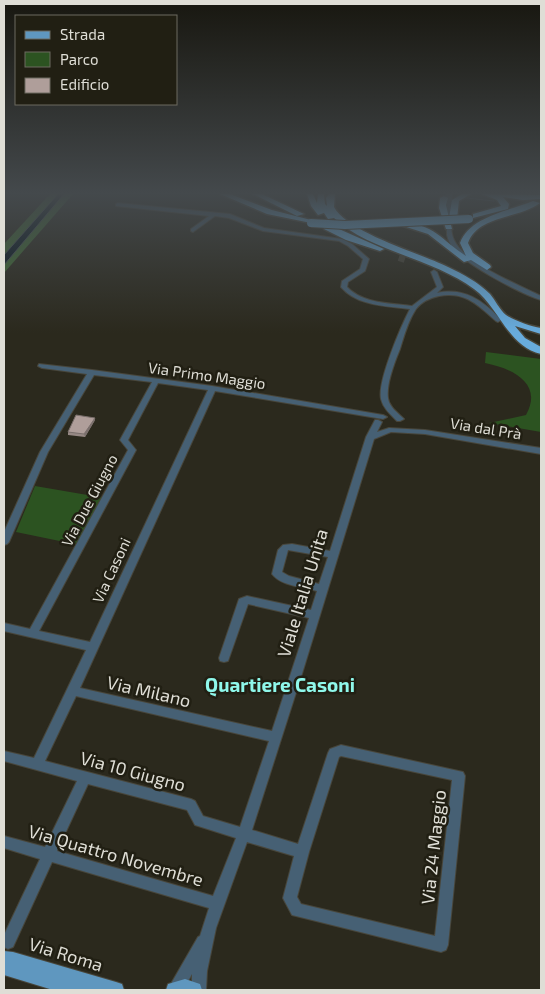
<svg xmlns="http://www.w3.org/2000/svg" width="545" height="994" font-family="'Exo 2',sans-serif">
  <rect width="100%" height="100%" fill="#2b291d"/>
  <!-- green -->
  <path fill="#2c5321" d="M486 352 541 359V432L489 423 526 415C544 383 511 368 485 363Z
    M35 486 105 498 79 545 16 532Z"/>
  <!-- forest -->
  <path fill="#3f6c33" d="M50 194H73L4 273V244Z"/>
  <!-- water -->
  <path fill="#00111e" stroke="#434e55" d="M58 194H64L4 265V255Z"/>
  <g fill="none" stroke-linecap="round" stroke-linejoin="round">
    <!-- stream -->
    <path stroke="#434e55" stroke-width="1" d="M466 198 494 201"/>
    <!-- highway-tunnel -->
    <path stroke="#464439" stroke-width="8" stroke-dasharray="8 4.5" stroke-linecap="butt" d="M399 257 405 259"/>
    <defs>
      <path id="minor" d="M446 194H452C453 208 448 227 454 240 464 263 519 285 541 296V300C521 294 466 265 454 249 450 244 448 240 447 235Z
        M118 203 230 214 264 228 342 239 352 244 369 259 365 271 348 282 347 287C363 304 391 303 412 306L437 287 431 272 434 270 437 272 443 287 437 293C464 287 484 301 501 320L498 322 496 321C478 305 465 291 439 296 430 298 422 301 416 309 408 321 404 336 400 349 395 361 386 384 388 398 389 407 398 413 404 419L400 421H397C391 415 383 408 381 399 377 382 401 326 410 309 386 306 357 306 341 287L342 281 360 269 363 259 348 246 339 241 263 231 229 218 215 216 193 232 191 231V229L209 216 116 206V204Z
        M39 364 92 370 212 386 383 415 387 417 383 419 215 391 80 688 272 731 309 618 248 604 228 661 224 662 220 661 219 658 239 599 247 596 311 610 317 591C303 587 281 586 272 574L278 550 283 545 292 544 330 551 366 437 375 420H378L382 422 377 432 389 428 425 430 541 448V454L425 434 391 432 374 439 301 677 252 830 298 844 328 753 330 749 341 745 463 772 465 776 448 945 446 950 441 952 292 915 283 898 294 856 247 842 216 928 207 971 206 990H192V974L183 990H168V989L198 937 200 936 209 908 52 862 13 947 8 949 4 947V935L40 859 4 848V836L45 847 77 781 4 761V751L34 758 86 650 4 631V623L30 629 128 450 120 440 152 382 94 375 48 452 9 542 7 544 4 545V532L40 452 87 374 42 368 38 366ZM158 383 208 390 90 642 39 631 136 450 128 440ZM288 550 328 557 319 584 289 576 282 572ZM76 696 269 741 240 827 203 816 195 801 191 799 45 761ZM341 756 452 780 435 936 301 904 297 897 309 852 339 757ZM88 784 187 810 195 825 236 838 213 896 57 851Z"/>
      <path id="major" d="M4 951 13 952 116 982 122 984 124 990H53L4 975Z
        M185 979 200 984 202 990H166L168 984Z"/>
      <path id="highway" d="M220 194H230L272 210 315 221 311 223 267 214Z
        M253 194H262L304 214 297 216Z
        M307 194H313L317 203 318 194H324L325 204 327 206 326 198 329 194H335L334 207C348 233 420 253 448 267 463 274 478 282 490 294 495 300 500 310 506 315 515 321 530 326 541 328V334L515 326 525 338 541 347V354C508 347 499 307 474 289 434 259 367 250 334 218L328 219 324 213 318 215 311 206Z
        M462 194H471L459 201 457 219 450 221 452 229H446L439 208 440 198 444 196 448 198 446 205 449 218 452 200Z
        M482 194 541 195V199L523 200 503 197 509 204 508 209 473 218V214L501 206 497 200Z
        M533 201 540 203C519 219 478 215 468 243L473 253 490 265 491 267 487 270 471 260 464 262 428 234 397 224 401 222C436 225 440 239 466 256L460 243C470 216 509 211 533 201Z
        M324 225H330L384 249 380 251 346 240 324 229Z"/>
    </defs>
    <!-- minor casing -->
    <use href="#minor" stroke="#48463b" stroke-width="2"/>
    <!-- major casing -->
    <use href="#major" stroke="#48463b" stroke-width="2"/>
    <!-- highway casing -->
    <use href="#highway" stroke="#48463b" stroke-width="3"/>
    <!-- minor -->
    <use href="#minor" fill="#466074" fill-rule="evenodd"/>
    <!-- major -->
    <use href="#major" fill="#5f97bf" fill-rule="evenodd"/>
    <!-- highway -->
    <use href="#highway" fill="#68acdd" fill-rule="evenodd"/>
    <defs>
      <path id="highway-bridge" d="M311 223 345 225 469 219"/>
    </defs>
    <!-- highway-bridge casing -->
    <use href="#highway-bridge" stroke="#48463b" stroke-width="10" stroke-linecap="butt"/>
    <!-- highway-bridge -->
    <use href="#highway-bridge" stroke="#68acdd" stroke-width="8"/>
  </g>
  <!-- wall -->
  <path fill="#968884" d="M95 420 85 437 68 435V432Z"/>
  <!-- shaded-wall -->
  <path fill="#7a6f6c" d="M95 418V420L85 437 84 434Z"/>
  <!-- building -->
  <path fill="#af9e9a" stroke="#7a6f6c" d="M76 415 95 418 84 434 68 432Z"/>
  <!-- sky -->
  <linearGradient id="sky" x2="0" y2="1"><stop stop-color="#181710"/><stop offset="0.58" stop-color="#44494c"/><stop offset="1" stop-color="#44494c" stop-opacity="0"/></linearGradient>
  <rect width="545" height="333" fill="url(#sky)"/>
  <g text-anchor="middle" dominant-baseline="central" stroke-width="5" stroke-linejoin="round" paint-order="stroke">
    <!-- street labels -->
    <g font-size="15" fill="#dfded6" stroke="#211f13">
      <text transform="translate(207 375) rotate(8)">Via Primo Maggio</text>
      <text transform="translate(486 428) rotate(9)">Via dal Prà</text>
      <text transform="translate(89 500) rotate(-62)">Via Due Giugno</text>
      <text transform="translate(111 570) rotate(-65)">Via Casoni</text>
    </g>
    <!-- near-street labels -->
    <g font-size="18" fill="#dfded6" stroke="#211f13">
      <text transform="translate(302 593) rotate(-73)">Viale Italia Unita</text>
      <text transform="translate(149 691) rotate(13)">Via Milano</text>
      <text transform="translate(133 771) rotate(15)">Via 10 Giugno</text>
      <text transform="translate(433 847) rotate(-84)">Via 24 Maggio</text>
      <text transform="translate(116 855) rotate(16)">Via Quattro Novembre</text>
      <text transform="translate(66 954) rotate(17)">Via Roma</text>
    </g>
    <!-- near-neighbourhood labels -->
    <g font-size="19" font-weight="bold" fill="#8ff8eb" stroke="#211f13">
      <text x="280" y="684">Quartiere Casoni</text>
    </g>
  </g>
  <!-- border -->
  <rect width="545" height="994" fill="none" stroke="#dfded6" stroke-width="10"/>
  <!-- legend -->
  <rect x="15" y="15" width="162" height="90" fill="#211f13" stroke="#6d6b61"/>
  <rect x="25" y="31" width="25" height="8" fill="#5f97bf" stroke="#6d6b61"/>
  <text x="60" y="40" font-size="15" fill="#dfded6">Strada</text>
  <rect x="25" y="52" width="25" height="15" fill="#2c5321" stroke="#6d6b61"/>
  <text x="60" y="65" font-size="15" fill="#dfded6">Parco</text>
  <rect x="25" y="78" width="25" height="15" fill="#af9e9a" stroke="#6d6b61"/>
  <text x="60" y="90" font-size="15" fill="#dfded6">Edificio</text>
</svg>
